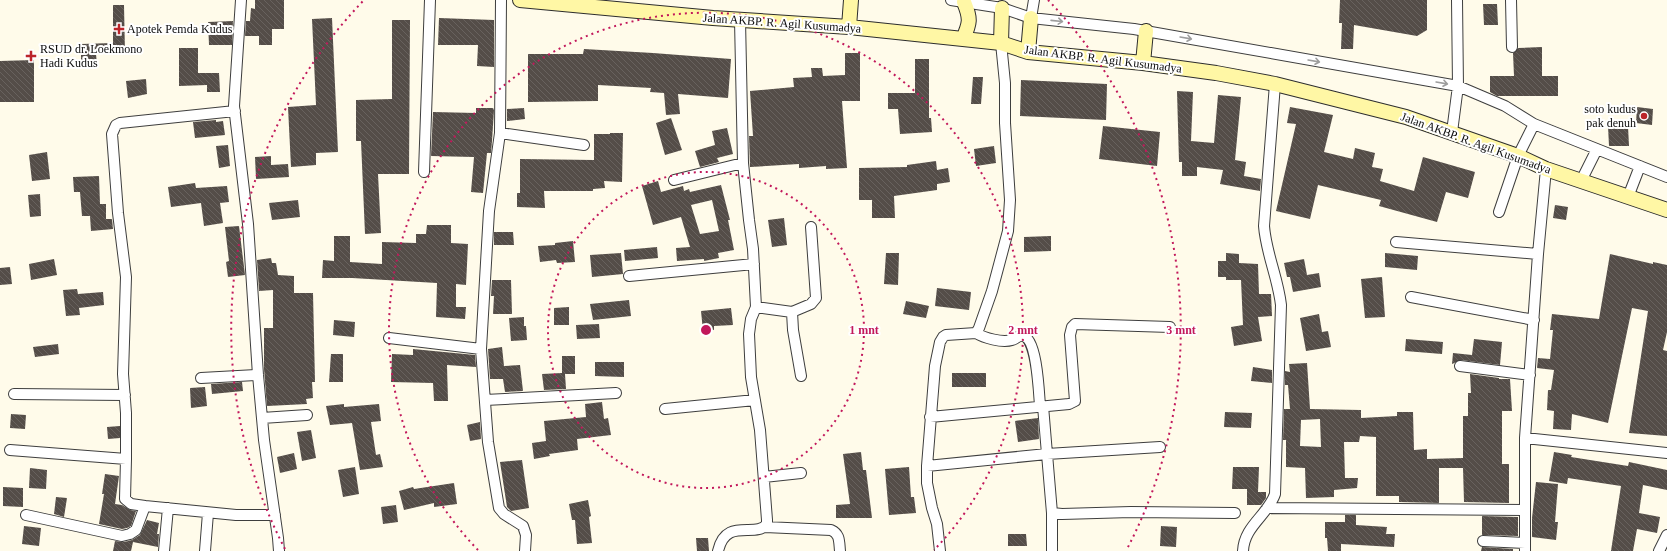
<svg xmlns="http://www.w3.org/2000/svg" width="1667" height="551" font-family="'Times New Roman',serif">
  <defs>
    <pattern id="building-back-hatch" width="6" height="6" patternUnits="userSpaceOnUse"><rect width="6" height="6" fill="#544d48"/><path d="M-1 5l2 2M0 0l6 6M5-1l2 2" fill="none" stroke="#68625e"/></pattern>
  </defs>
  <rect width="100%" height="100%" fill="#fffbea"/>
  <!-- building -->
  <path fill="url(#building-back-hatch)" fill-rule="evenodd" d="M255 0H284V29H272V45H259V36H245L246 21H250L251 8 255 9Z
    M1340 0H1427V30L1417 36 1354 25 1353 49H1341L1342 23H1339Z
    M1483 4H1497L1498 25H1484Z
    M113 5H124L125 54H96L97 65H81V44L113 43Z
    M332 18 338 152 316 153V165L291 167 288 107 316 105 312 19Z
    M439 18 494 20V67L477 66 478 45H438Z
    M392 20H410L409 174H378L381 233 365 234 361 141H356V100L392 99Z
    M233 21 232 45H209L208 22Z
    M1542 47V76H1558V96H1497L1490 92V76H1514L1513 53 1518 48Z
    M179 48H198V73H219L220 92H207V85L179 86Z
    M584 49 653 53 731 59 728 98 678 94 680 114 666 115 664 93 650 92 651 88 598 85V101L528 102V54H583Z
    M845 53H860V101H842L847 168 826 169V166L799 168V164L750 167 749 136H753L750 91 794 87 793 78 812 77 811 68H822L823 76 845 75Z
    M915 59H929V118H931L932 132 900 134 898 109H888V93H915Z
    M34 60V102H0V61Z
    M973 77H983L981 104H971Z
    M146 79 147 94 128 98 126 81Z
    M1021 80 1107 84 1106 120 1020 116Z
    M1177 91 1193 92 1191 141 1214 143 1218 95 1241 97 1235 160 1246 162 1244 176 1261 179 1260 191 1220 184 1223 170 1197 167V176H1182V162H1179Z
    M1290 107 1333 115 1324 152 1353 159 1355 148 1375 153 1372 167 1383 169 1380 181 1414 191 1423 157 1475 172 1468 198 1446 192 1437 222 1379 206 1381 200 1318 185 1310 219 1276 211 1296 124 1287 123Z
    M1637 107 1653 109 1652 125 1636 123Z
    M476 108H493L494 110 492 141 491 153H487L483 193 471 192 474 157 431 156 433 112 476 113Z
    M524 108 525 119 507 121V109Z
    M671 118 682 150 665 155 656 123Z
    M216 120V122L223 121 225 135 195 138 193 122Z
    M1103 126 1160 132 1157 166 1099 159Z
    M1608 126H1628L1629 146H1609Z
    M727 128 733 154 717 158 719 162 700 167 695 151 715 145 712 131Z
    M610 133H623L622 182 604 181 605 188 593 189V191H544L545 208 517 207V193H520V159L594 160V134H610Z
    M228 145 230 166 219 168 216 146Z
    M994 146 996 163 976 166 974 149Z
    M47 152 50 179 32 181 29 155Z
    M271 156V165L288 164 289 177 256 179 255 157Z
    M936 161 937 170 948 168 950 182 937 184V190L894 196 895 218H872V200H859V168L907 167V165Z
    M99 176 100 204H106V219H112L113 229 91 231 90 216H82L80 192H74L73 177Z
    M658 181 661 192 683 186 684 191 689 189 690 192 721 185 730 220H728L734 250 718 253 719 258 704 261V259L677 261 676 248 690 247 681 217 653 225 642 186ZM712 200 719 231 700 234 691 205Z
    M195 183 196 188 227 186 229 202 220 203 223 223 204 226 201 203 171 207 168 187Z
    M40 194 41 216 30 217 28 195Z
    M298 200 300 217 272 220 269 203Z
    M1555 205 1568 207 1566 220 1553 218Z
    M784 218 787 245 772 247 768 220Z
    M427 225H451V243L468 244 466 285 456 284V307H466L465 319 436 317 437 283 352 278H322L323 260 334 261V236H350V262L382 264V242L416 243V234H426Z
    M239 226 245 275 228 277 226 262 229 261 225 227Z
    M494 232H513L514 245H494Z
    M1051 236V251L1024 252V237Z
    M573 241 575 262 557 263 556 260 540 262 538 246 555 245V243Z
    M657 247 658 258 625 261 624 250Z
    M621 253 623 274 592 277 590 255Z
    M886 253H899L898 285 884 284Z
    M1226 253 1239 254V263L1258 264 1259 294H1271L1272 316 1258 317 1262 341 1234 346 1231 327 1243 325 1241 280H1226V277H1218V261H1226Z
    M1385 253 1418 256 1417 270 1385 267Z
    M1610 254 1653 264V262L1667 265V332L1663 350 1667 351V436L1629 433 1648 311 1632 308 1608 423 1572 414 1571 430 1553 429 1554 411 1547 410 1548 390H1551L1554 370 1537 368 1538 358 1550 359 1553 330H1550L1552 314 1599 319Z
    M271 258 272 263H276L278 275 294 276V293H313L315 382H312L313 398 306 399 307 404 267 406 264 369V328H273V290L259 291 257 260Z
    M54 259 57 275 31 280 29 264Z
    M1304 259 1307 275 1319 273 1321 287 1293 292 1290 277H1287L1284 263Z
    M10 267 12 284 0 285V268Z
    M1382 277 1385 317 1365 318 1361 279Z
    M492 280H511L512 314H493L494 296H491Z
    M937 288 971 292 969 310 935 306Z
    M77 289 78 294 103 292 104 305 79 308 80 315 66 316 63 290Z
    M629 300 631 316 593 320 590 304Z
    M906 301 929 306 926 318 903 314Z
    M569 307V325H554V308Z
    M731 308 733 325 714 326V330L703 331 701 311Z
    M1319 314 1322 332 1328 331 1331 347 1306 351 1300 318Z
    M524 317V326H526L527 340 511 341 509 318Z
    M334 320 355 322 354 337 333 335Z
    M599 324 600 338 577 339 576 325Z
    M1406 339 1443 342 1442 354 1405 351Z
    M1474 339 1502 342 1500 365 1461 360 1452 364 1453 353 1472 355Z
    M58 344 59 354 35 357 33 347Z
    M502 347 504 366 520 365 523 391 505 392 503 379H490L488 349Z
    M413 349 475 355 476 367 447 365 448 401H434L433 383 391 382 392 354 413 355Z
    M331 354H343V382H329Z
    M562 356H575V374H565L566 389 544 390 542 374 562 373Z
    M595 362H624V377L595 376Z
    M1307 363 1310 409 1361 410V418L1397 416V412H1413L1414 450 1427 449V459L1463 458V416H1468V393H1471L1470 374 1499 378V379H1510L1512 411H1502V464H1509V503L1464 502 1463 468H1439V503L1399 502V496H1376V437L1360 436 1359 442H1344L1345 478H1358L1357 488 1334 490V497L1306 498 1305 468 1286 467V440H1283L1284 409H1290L1288 385H1285V371L1290 372 1289 364ZM1320 419 1321 447 1300 446 1301 420Z
    M1253 367 1272 370V383L1251 381Z
    M952 373H986V387H952Z
    M242 382 243 391 212 394 211 384Z
    M205 387 207 406 191 408 190 388Z
    M602 402 604 419 608 418 611 435 577 439 578 450 549 454 550 456 534 459 532 443 546 441 544 421 586 417 585 404Z
    M344 404V407L379 404 381 421 371 422 376 455 380 454 383 467 360 470 352 423 330 425 326 406Z
    M1225 412 1252 413 1251 428 1224 427Z
    M11 414 26 415 25 429 10 428Z
    M1038 418 1039 439 1018 442 1015 421Z
    M480 422 481 439 470 441 467 425Z
    M120 426V438L108 439 107 427Z
    M311 430 316 458 302 461 297 432Z
    M861 452 863 470H866L872 518H836V505L850 504 843 454Z
    M1554 452 1572 455 1571 457 1628 466 1629 462 1667 470V490L1643 485 1639 513 1660 517 1657 533 1637 529 1633 551H1611L1621 486 1568 478 1567 484 1549 481Z
    M294 453 297 469 280 473 277 457Z
    M522 460 529 508 511 511 507 507 500 462Z
    M355 467 359 494 343 497 338 470Z
    M909 467 911 497H914L916 513 889 515 885 469Z
    M1233 467H1259L1258 492H1266V498L1261 505H1247V489H1232Z
    M30 468 47 470 46 489 29 488Z
    M105 474 119 476 115 504 122 505 130 510 136 511 131 526 127 528 122 529 99 524 104 494H102Z
    M1536 482 1558 484 1555 522H1558L1556 540 1532 537V518Z
    M454 483 457 504 434 507V503L404 510 399 491 413 487 414 489Z
    M3 487 23 488V507L3 506Z
    M56 497 67 498 64 517 54 514Z
    M588 500 591 516 589 517 592 543 577 544 575 520H572L569 504Z
    M396 505 398 522 383 524 381 507Z
    M1345 515H1356V525L1387 527 1386 534H1395L1394 547 1341 544V551H1328L1327 538H1325V522H1345Z
    M1482 516 1518 517V536L1482 535Z
    M147 520 159 523 157 534H159L158 547 133 542 131 551H113L115 541 124 542 132 540 140 535Z
    M24 526 41 528 39 546 22 544Z
    M1161 526 1177 527 1176 547 1160 546Z
    M1008 534H1026L1027 546H1008Z
    M696 538H708L709 551H697Z
    M1482 547 1513 549V551H1481Z"/>
  <g fill="none" stroke-linecap="round" stroke-linejoin="round">
    <defs>
      <path id="minor" d="M241 0 234 106 248 224 258 375 264 440 278 538 279 551
        M501 0 500 133 489 211 481 349 488 442 499 508 504 514 523 526 526 535 525 551
        M951 0 1002 8 1031 18 1134 29 1458 86 1505 106 1534 124 1667 177
        M1511 0 1512 47
        M1031 18 1034 0
        M1452 132 1458 86 1457 0
        M500 133 584 145
        M424 172 430 0
        M674 180 743 163
        M1581 181 1597 149
        M1628 197 1640 166
        M1499 212 1518 156 1534 124
        M1396 242 1538 254
        M629 276 754 264
        M1411 297 1534 320
        M756 307 792 312 793 330 801 376
        M792 312 811 304 816 298 811 227
        M976 333C984 338 1002 343 1012 340 1016 339 1018 335 1023 336 1037 338 1039 394 1040 406
        M389 338 481 349
        M1460 366 1530 375
        M201 378 258 375
        M14 394 125 395
        M485 400 616 393
        M665 409 755 400
        M930 417 1069 404 1075 401 1070 335 1072 327 1075 324 1170 327
        M262 418 307 415
        M1525 438 1667 453
        M1160 447 1047 454 1052 513 1062 514 1131 512 1235 513
        M10 450 126 459 125 499 131 504 145 506
        M126 459V413L123 374 126 277 118 213 112 134 116 125 120 123 235 111
        M927 466 1047 454 1043 406
        M764 477 801 473
        M1267 508 1524 510
        M26 515 122 536 130 534 136 530 145 506 236 515H275
        M765 527 831 530C840 534 839 541 840 551
        M1483 541 1525 543
        M164 551 168 508
        M205 551 208 513
        M718 551C726 516 756 539 767 524V520L760 430 751 377 749 334 751 319 756 307 753 249 749 220 743 163 740 20
        M940 551 937 524 932 508 927 483V466L935 366 940 342 943 337 946 335 976 333 979 328 992 291 1008 231 1010 200 1005 123V83L1001 43
        M1052 551V513
        M1243 551C1244 526 1268 515 1275 494L1281 305C1278 278 1266 253 1264 226L1275 84
        M1525 551V438L1538 254 1546 169
        M1659 551 1667 535"/>
      <path id="secondary" d="M520 0 713 18 849 27 1001 43 1028 52 1143 63 1216 73 1275 84 1406 117 1518 156 1546 169 1667 210
        M849 27 851 0
        M963 39C970 23 971 19 964 2
        M1001 43 1002 8
        M1028 52 1031 18
        M1143 63 1146 31"/>
    </defs>
    <!-- minor casing -->
    <use href="#minor" stroke="#3e3e3e" stroke-width="12"/>
    <!-- secondary casing -->
    <use href="#secondary" stroke="#2d2d2d" stroke-width="16"/>
    <!-- minor -->
    <use href="#minor" stroke="#fff" stroke-width="10"/>
    <!-- secondary -->
    <use href="#secondary" stroke="#fff7a5" stroke-width="14"/>
  </g>
  <!-- one-way arrows -->
  <defs><path id="oneway-shaft" d="M-6 0H5M1.5-3L5.5 0L1.5 3" fill="none" stroke-width="1.6" stroke-linecap="round" stroke-linejoin="round"/></defs>
  <g stroke="#9d9d9d">
    <use href="#oneway-shaft" transform="translate(1057 21) rotate(6)"/>
    <use href="#oneway-shaft" transform="translate(1186 38) rotate(10)"/>
    <use href="#oneway-shaft" transform="translate(1314 61) rotate(10)"/>
    <use href="#oneway-shaft" transform="translate(1442 83) rotate(10)"/>
  </g>
  <!-- distance rings -->
  <g fill="none" stroke="#c2185b" stroke-width="2" stroke-dasharray="2 4">
    <circle cx="706" cy="330" r="158"/>
    <path d="M478 550A317 317 0 1 1 934 550"/>
    <path d="M285 549A475 475 0 0 1 364 0M1048 0A475 475 0 0 1 1127 549"/>
  </g>
  <!-- markers -->
  <g fill="#bb2429" stroke="#fff" stroke-width="1.5">
    <path d="M117 23h4v4h4v4h-4v4h-4v-4h-4v-4h4z"/>
    <path d="M29 50h4v4h4v4h-4v4h-4v-4h-4v-4h4z"/>
    <circle cx="1644" cy="116" r="4"/>
  </g>
  <g text-anchor="middle" dominant-baseline="central" stroke-width="4" stroke-linejoin="round" paint-order="stroke">
    <!-- street labels -->
    <g font-size="12" fill="#0b0b0b" stroke="#fff">
      <text transform="translate(782 23) rotate(4)">Jalan AKBP. R. Agil Kusumadya</text>
      <text transform="translate(1103 59) rotate(7)">Jalan AKBP. R. Agil Kusumadya</text>
      <text transform="translate(1476 143) rotate(20)">Jalan AKBP. R. Agil Kusumadya</text>
    </g>
    <!-- poi labels -->
    <g font-size="12" fill="#0b0b0b" stroke="#fff" text-anchor="start">
      <text x="127" y="29">Apotek Pemda Kudus</text>
      <text x="40" y="49">RSUD dr. Loekmono<tspan x="40" dy="14">Hadi Kudus</tspan></text>
      <text x="1636" y="109" text-anchor="end">soto kudus<tspan x="1636" dy="14">pak denuh</tspan></text>
    </g>
  </g>
  <circle cx="706" cy="330" r="6" fill="#c2185b" stroke="#fff" stroke-width="2"/>
  <g font-size="12" text-anchor="middle" font-weight="bold" fill="#c2185b" stroke="#fff" stroke-width="4" stroke-linejoin="round" paint-order="stroke">
    <text x="864" y="334">1 mnt</text>
    <text x="1023" y="334">2 mnt</text>
    <text x="1181" y="334">3 mnt</text>
  </g>
</svg>
